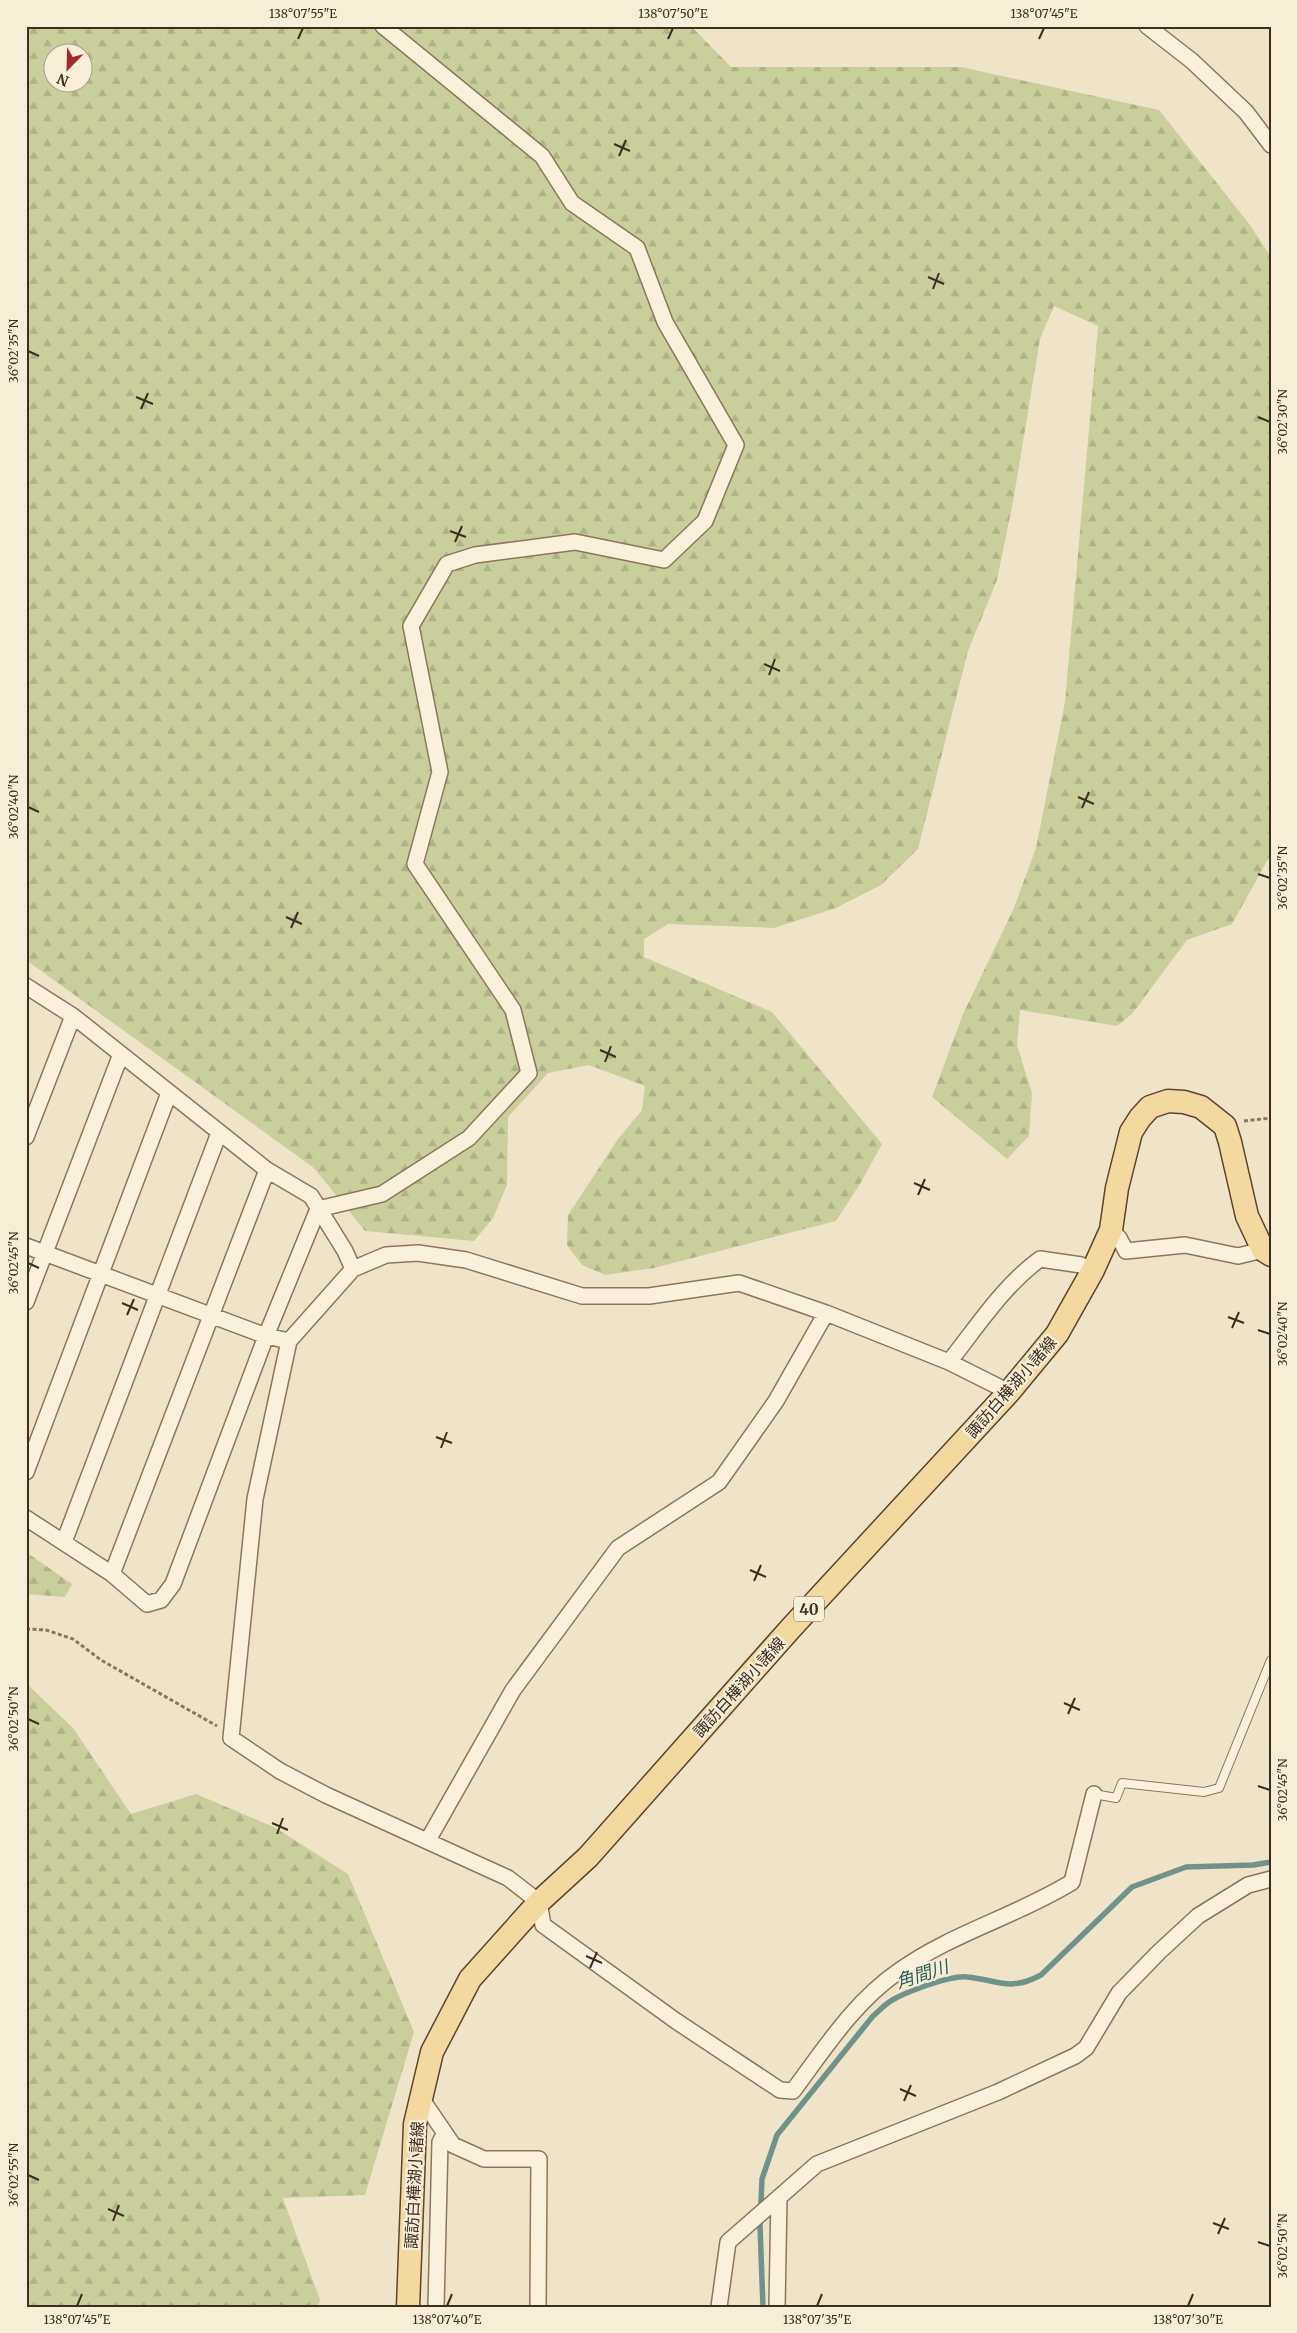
<svg xmlns="http://www.w3.org/2000/svg" width="1297" height="2333" font-family="Merriweather,'Noto Sans JP',serif">
  <defs>
    <pattern id="forest-firs" width="22" height="20" patternUnits="userSpaceOnUse" patternTransform="scale(1.25)"><rect width="22" height="20" fill="#c9cf9b"/><path d="M5 1l3.5 6h-7zM16 11l3.5 6h-7z" fill="#aeb285"/></pattern>
  </defs>
  <rect width="100%" height="100%" fill="#f0e4c8"/>
  <!-- forest -->
  <path fill="url(#forest-firs)" fill-rule="evenodd" d="M26 26H691L731 67H961L1159 110 1250 225 1271 257V854L1232 924 1187 940 1132 1014 1117 1026 1020 1010 1017 1045 1032 1093 1029 1136 1007 1159 932 1097 963 1014 1013 910 1036 848 1065 702 1098 326 1054 306 1040 339 1013 502 997 580 968 651 918 849 881 885 836 908 774 928 668 924 644 939V957L772 1012 882 1144 860 1184 836 1221 654 1268 605 1275 582 1265 567 1245 568 1215 618 1139 642 1110 645 1086 589 1065 548 1073 508 1117 507 1185 493 1218 474 1241 365 1231 314 1168 26 960ZM52 52H82V82H52Z
    M26 1552 72 1584 65 1597 26 1594Z
    M26 1683 73 1728 131 1814 196 1794 274 1827 348 1874 414 2032 365 2195 283 2198 320 2300 318 2307H26Z"/>
  <g fill="none" stroke-linecap="round" stroke-linejoin="round">
    <!-- stream -->
    <path stroke="#6f938a" stroke-width="5.5" d="M763 2307 760 2226 762 2179 777 2135 873 2016C880 2010 886 2003 894 1999 909 1991 951 1975 967 1977 999 1980 1009 1992 1041 1975L1132 1887 1186 1867 1253 1865 1271 1862"/>
    <defs>
      <path id="lane" d="M1094 1794 1116 1798 1122 1783 1204 1792 1219 1788 1271 1660"/>
      <path id="street" d="M1147 26 1192 61 1246 112 1271 145
        M26 986 73 1016 267 1170 311 1196 345 1251 353 1269
        M26 1137 73 1016
        M1111 1230 1119 1238 1126 1251 1185 1245 1238 1256 1263 1250
        M26 1246 266 1336 289 1341
        M26 1302 121 1054
        M949 1362C977 1327 1003 1286 1040 1259L1081 1265
        M1009 1392 949 1362 826 1313 739 1283 649 1296H582L466 1260 418 1253 386 1255 353 1269 289 1341 255 1499 231 1738 280 1771 326 1795 508 1878 539 1902 543 1925 676 2021 780 2090 793 2091C825 2048 854 2002 899 1971 952 1933 1017 1916 1072 1882L1094 1794
        M26 1472 169 1093
        M26 1518 112 1574 147 1604 161 1600 173 1584 266 1336 318 1209 382 1194 469 1138 529 1073 513 1010 415 864 440 772 411 626 447 564 475 555 575 542 664 560 705 521 736 445 665 322 637 248 572 203 542 156 383 26
        M64 1542 219 1133
        M112 1574 267 1170
        M428 1840 513 1690 618 1548 719 1482 776 1401 826 1313
        M421 2098 453 2145 484 2159H539L538 2307
        M436 2307 440 2142 445 2133
        M719 2307 728 2242 817 2164 998 2092 1075 2056 1086 2048 1119 1993 1159 1952 1198 1916 1248 1885 1271 1879
        M777 2307 779 2197"/>
      <path id="primary" d="M408 2307 415 2124 432 2052 470 1979 539 1902 588 1857 791 1628 1009 1392 1057 1334 1093 1270 1111 1230 1117 1188 1131 1132 1140 1118 1150 1107 1168 1101 1184 1102 1201 1107 1225 1126 1230 1142 1247 1216 1263 1250 1271 1255"/>
    </defs>
    <!-- lane casing -->
    <use href="#lane" stroke="#8d765c" stroke-width="10"/>
    <!-- street casing -->
    <use href="#street" stroke="#8d765c" stroke-width="18"/>
    <!-- primary casing -->
    <use href="#primary" stroke="#5b4430" stroke-width="25"/>
    <!-- path -->
    <path stroke="#8d765c" stroke-width="3" stroke-dasharray="4 2.5" stroke-linecap="butt" d="M1244 1121 1271 1118
      M26 1629 46 1630 73 1639 101 1660 217 1726"/>
    <!-- lane -->
    <use href="#lane" stroke="#faf1dc" stroke-width="8"/>
    <!-- street -->
    <use href="#street" stroke="#faf1dc" stroke-width="15"/>
    <!-- primary -->
    <use href="#primary" stroke="#f3d9a0" stroke-width="22"/>
  </g>
  <!-- ticks -->
  <path fill="none" stroke="#3d2e20" stroke-width="2" d="M298 39 303 28M668 39 673 28M1039 39 1044 28M614 144 630 151M619 156 626 140M928 277 944 284M933 289 939 273M28 351 39 356M136 397 153 404M141 409 148 393M1258 417 1270 422M450 531 466 537M455 542 462 526M764 664 780 671M769 675 775 659M1078 797 1094 804M28 807 39 812M1082 808 1089 792M1258 874 1270 878M286 917 302 924M291 928 298 912M600 1050 616 1057M605 1062 611 1046M914 1183 930 1190M918 1195 925 1179M28 1263 39 1268M122 1303 138 1310M127 1315 134 1299M1228 1317 1244 1323M1232 1328 1239 1312M1258 1330 1270 1334M436 1437 452 1443M441 1448 447 1432M750 1570 766 1577M754 1581 761 1565M1064 1703 1080 1710M1068 1714 1075 1698M28 1719 39 1724M1258 1786 1270 1790M272 1823 288 1830M277 1834 283 1818M586 1956 602 1963M590 1968 597 1952M900 2089 916 2096M904 2101 911 2085M28 2175 39 2180M108 2209 124 2216M113 2221 119 2205M1213 2223 1229 2229M1218 2234 1225 2218M1258 2242 1270 2246M77 2306 82 2294M447 2306 452 2294M817 2306 822 2294M1188 2306 1193 2294"/>
  <g text-anchor="middle" dominant-baseline="central" stroke-width="4.5" stroke-linejoin="round" paint-order="stroke">
    <!-- shield labels -->
    <rect fill="#f7eed8" stroke="#756857" stroke-width="1" x="794" y="1596.5" width="30" height="25" rx="4"/>
    <g font-size="15" font-weight="bold" fill="#3d2e20">
      <text x="809" y="1609">40</text>
    </g>
    <!-- street labels -->
    <g font-size="16" fill="#3d2e20" stroke="#f7eed8">
      <text transform="translate(1011 1387) rotate(-49)">諏訪白樺湖小諸線</text>
      <text transform="translate(739 1687) rotate(-48)">諏訪白樺湖小諸線</text>
      <text transform="translate(414 2185) rotate(-87)">諏訪白樺湖小諸線</text>
    </g>
    <!-- water labels -->
    <g font-size="18" font-style="italic" fill="#2f5d5a" stroke="#f7eed8">
      <text transform="translate(922 1974) rotate(-18)">角間川</text>
    </g>
  </g>
  <!-- border -->
  <rect width="1297" height="2333" fill="none" stroke="#f7eed8" stroke-width="55"/>
  <!-- north arrow -->
  <g transform="translate(68 68) rotate(203)"><circle r="24" fill="#f7eed8" stroke="#ada18e"/>
  <path d="M0-4L9 19L0 12L-9 19Z" fill="#9e2a2b"/>
  <text y="-8" font-size="14" font-weight="bold" text-anchor="middle" fill="#3d2e20">N</text>
  </g>
  <rect x="28" y="28" width="1242" height="2278" fill="none" stroke="#3d2e20" stroke-width="2"/>
  <g font-size="12" text-anchor="middle" fill="#3d2e20">
    <text x="303" y="18">138°07'55"E</text>
    <text x="673" y="18">138°07'50"E</text>
    <text x="1044" y="18">138°07'45"E</text>
    <text transform="translate(14 351) rotate(-90)" y="4">36°02'35"N</text>
    <text transform="translate(1283 422) rotate(-90)" y="4">36°02'30"N</text>
    <text transform="translate(14 807) rotate(-90)" y="4">36°02'40"N</text>
    <text transform="translate(1283 878) rotate(-90)" y="4">36°02'35"N</text>
    <text transform="translate(14 1263) rotate(-90)" y="4">36°02'45"N</text>
    <text transform="translate(1283 1334) rotate(-90)" y="4">36°02'40"N</text>
    <text transform="translate(14 1719) rotate(-90)" y="4">36°02'50"N</text>
    <text transform="translate(1283 1790) rotate(-90)" y="4">36°02'45"N</text>
    <text transform="translate(14 2175) rotate(-90)" y="4">36°02'55"N</text>
    <text transform="translate(1283 2246) rotate(-90)" y="4">36°02'50"N</text>
    <text x="77" y="2324">138°07'45"E</text>
    <text x="447" y="2324">138°07'40"E</text>
    <text x="817" y="2324">138°07'35"E</text>
    <text x="1188" y="2324">138°07'30"E</text>
  </g>
</svg>
